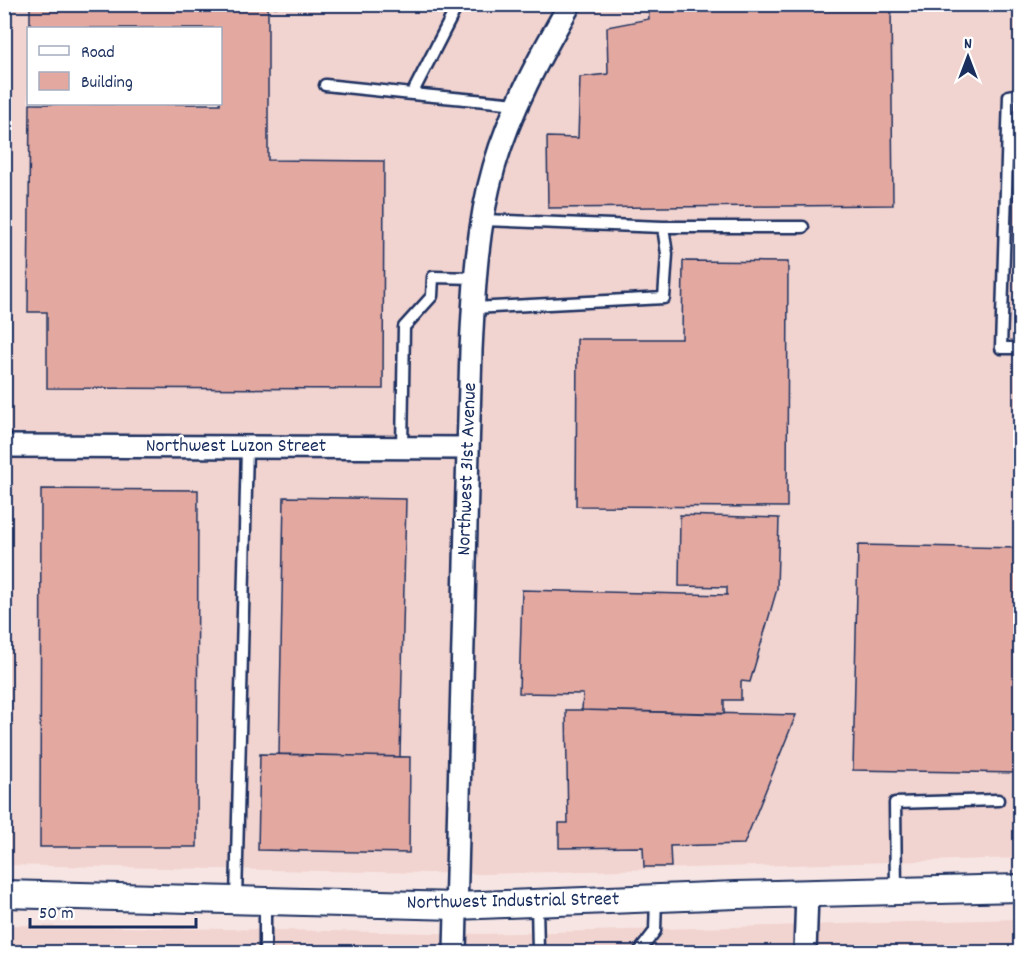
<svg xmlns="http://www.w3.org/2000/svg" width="1025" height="957" font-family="Dekko,sans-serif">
  <rect width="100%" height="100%" fill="#f7e5e3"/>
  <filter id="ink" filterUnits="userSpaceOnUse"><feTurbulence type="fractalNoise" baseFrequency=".0167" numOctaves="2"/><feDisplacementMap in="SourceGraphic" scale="12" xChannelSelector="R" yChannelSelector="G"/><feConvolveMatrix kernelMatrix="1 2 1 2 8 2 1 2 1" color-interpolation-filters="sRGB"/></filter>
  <g filter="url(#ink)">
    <!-- built -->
    <path fill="#f1d3cf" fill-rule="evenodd" d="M5 5H1020V858L483 874 5 865ZM28 28H220V104H28Z
      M1020 919V952H5L4 925 483 934Z"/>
    <!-- building -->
    <path fill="#e3a9a1" stroke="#1b2f5e" stroke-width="1.5" d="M4 4H7L8 343H4Z
      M30 4H386V7H268V160L384 161 383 389 47 388V312H28L30 104H220V28H30Z
      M648 4H891L893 205 548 208 547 137 578 138 580 77 608 74 607 27 649 19Z
      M683 261 788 262 787 507 576 506 577 339H682Z
      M41 489 198 490 197 847H40Z
      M284 497 406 499 400 757 279 754Z
      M680 515 779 518 777 589 750 682 741 681V700H724V714L582 710 583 694 519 693 522 590 727 595V587L679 586Z
      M858 545 1020 548V837L1017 838 1018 773 853 770Z
      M566 710H582L796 715 744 844 670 846 671 867H644L643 847 559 848V823H568Z
      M260 754 410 757 409 853 258 850Z"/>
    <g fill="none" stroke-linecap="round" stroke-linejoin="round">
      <defs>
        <path id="service" d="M325 85 412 94 458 4
          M412 94 518 104
          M1020 94 1009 96 1001 348H1020
          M663 227H803
          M473 308 664 298 667 254 663 227 482 220
          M402 448 404 327 432 296 433 277 475 278
          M896 891 895 803 998 800
          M236 900 247 447
          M265 901V952
          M537 903 538 952
          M639 952 655 931 656 898"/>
        <path id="minor" d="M4 446 468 448
          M455 952C459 797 463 641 467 486 468 440 470 395 471 350 474 288 477 226 494 167 511 109 540 56 570 4
          M805 952 807 894"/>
        <path id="tertiary" d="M4 894 456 906 736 895 1020 888"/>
      </defs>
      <!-- service casing -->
      <use href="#service" stroke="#1b2f5e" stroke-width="15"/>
      <!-- minor casing -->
      <use href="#minor" stroke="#1b2f5e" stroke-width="26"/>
      <!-- tertiary casing -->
      <use href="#tertiary" stroke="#1b2f5e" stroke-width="30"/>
      <!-- service -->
      <use href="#service" stroke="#fff" stroke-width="10"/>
      <!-- minor -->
      <use href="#minor" stroke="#fff" stroke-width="21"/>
      <!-- tertiary -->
      <use href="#tertiary" stroke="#fff" stroke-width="26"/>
    </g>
  </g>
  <g text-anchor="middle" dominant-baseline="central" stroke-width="5" stroke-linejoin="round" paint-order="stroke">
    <!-- street labels -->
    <g font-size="20" fill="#1b2f5e" stroke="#fff">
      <text x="236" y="447">Northwest Luzon Street</text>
      <text transform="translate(468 469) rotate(-88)">Northwest 31st Avenue</text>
      <text transform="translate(513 902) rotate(-1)">Northwest Industrial Street</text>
    </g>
  </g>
  <!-- margin -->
  <rect width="1025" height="957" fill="none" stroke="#fff" stroke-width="24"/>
  <rect x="12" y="12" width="1001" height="933" fill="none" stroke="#1b2f5e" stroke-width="2" filter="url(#ink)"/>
  <!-- legend -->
  <rect x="27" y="27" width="195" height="78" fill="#ffffff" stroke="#a4acbf" stroke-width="1.5"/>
  <rect x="39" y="46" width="30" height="9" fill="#ffffff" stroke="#a4acbf" stroke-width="1.5"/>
  <text x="81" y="57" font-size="18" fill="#1b2f5e">Road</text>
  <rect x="39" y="72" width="30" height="18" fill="#e3a9a1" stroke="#a4acbf" stroke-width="1.5"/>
  <text x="81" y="87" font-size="18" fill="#1b2f5e">Building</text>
  <!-- north arrow -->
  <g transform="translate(968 57)" stroke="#ffffff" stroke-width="4.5" paint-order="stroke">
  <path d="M0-4.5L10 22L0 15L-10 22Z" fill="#1b2f5e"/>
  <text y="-9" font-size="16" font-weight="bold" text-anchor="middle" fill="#1b2f5e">N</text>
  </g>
  <!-- scale -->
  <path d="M30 918v9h166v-9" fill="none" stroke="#1b2f5e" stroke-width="3"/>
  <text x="39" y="918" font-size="18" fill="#1b2f5e" stroke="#ffffff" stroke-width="4.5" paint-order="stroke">50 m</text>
</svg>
